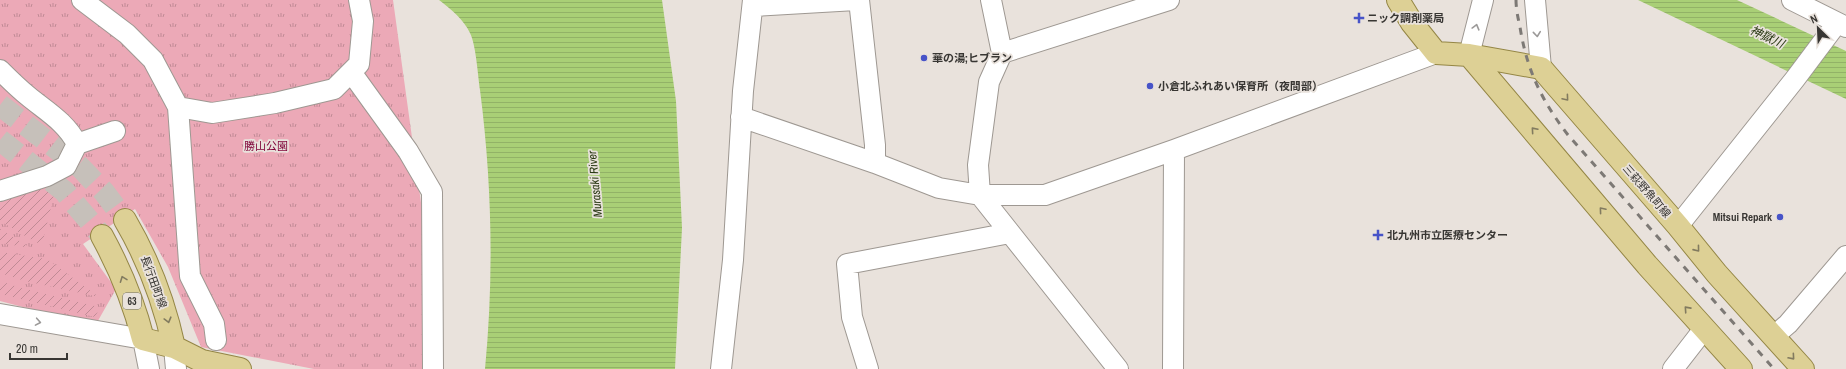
<svg xmlns="http://www.w3.org/2000/svg" width="1846" height="369" font-family="'Archivo Narrow','Noto Sans JP',sans-serif">
  <defs>
    <pattern id="park-tufts" width="24" height="20" patternUnits="userSpaceOnUse"><rect width="24" height="20" fill="#eca9b7"/><path d="M3 7l-1-3M5 7V3M7 7l1-3M15 17l-1-3M17 17v-4M19 17l1-3" fill="none" stroke="#c08a95"/></pattern>
    <pattern id="garden-furrows" width="10" height="10" patternUnits="userSpaceOnUse"><rect width="10" height="10" fill="#eca9b7"/><path d="M-1 1l2-2M0 10L10 0M9 11l2-2" fill="none" stroke="#c08a95"/></pattern>
    <pattern id="water-rules" width="6" height="5" patternUnits="userSpaceOnUse"><rect width="6" height="5" fill="#a9cf76"/><path d="M0 2.5h6" fill="none" stroke="#92b267"/></pattern>
  </defs>
  <rect width="100%" height="100%" fill="#e9e2dc"/>
  <!-- park -->
  <path fill="url(#park-tufts)" d="M0 0H393L444 369H314L201 347 168 267 135 209 83 244 116 289 95 326 0 301Z"/>
  <!-- garden -->
  <path fill="url(#garden-furrows)" d="M48 187 52 189 54 195 43 240 37 243 0 221V201Z
    M0 229 31 248 0 243Z
    M0 252 47 259 99 297 25 281 0 273Z
    M0 281 21 288 95 306 98 311 95 317 0 294Z"/>
  <!-- water -->
  <path fill="url(#water-rules)" d="M439 0H662L676 101 682 228 675 369H485C494 276 492 183 480 90 478 76 476 45 470 33 464 20 451 9 439 0Z
    M1638 0H1737L1846 51V99Z"/>
  <g fill="none" stroke-linecap="round" stroke-linejoin="round">
    <!-- major-tunnel -->
    <path stroke="#c6c0ba" stroke-width="22" stroke-dasharray="22 11" stroke-linecap="butt" d="M0 105 80 167 104 192 125 220
      M0 140 64 191 102 236"/>
    <defs>
      <path id="minor" d="M82 0 127 34 153 60 178 107 212 113 275 103 334 89 359 64 363 21 359 0
        M859 0 875 145V163
        M991 0 1002 53 989 82 978 165 980 195 1118 369
        M1535 0 1541 68
        M1792 0 1846 27
        M753 6 856 0
        M1002 53 1169 0
        M1469 55 1483 0
        M0 70C9 79 18 88 28 96 46 111 66 122 77 144L66 166 47 176 0 191
        M351 72 408 151 432 192 433 369
        M178 107 190 276 214 324 216 340
        M741 117 875 163 939 188 980 195H1045L1174 150 1436 53
        M77 144 115 131
        M1678 226 1795 79 1837 23
        M0 314 143 339 149 369
        M1774 336 1788 324 1846 256
        M174 347 176 369
        M721 369 733 260 743 91 753 0
        M868 369 852 317 847 264 1010 233
        M1173 369 1174 150
        M1673 369 1704 329"/>
      <path id="major" d="M1398 0 1412 23 1436 53 1469 55 1541 68 1678 226 1717 274 1803 369
        M1469 55 1647 265 1741 369
        M125 220C149 261 164 301 174 347
        M102 236C120 269 134 303 143 339L174 347 202 361 240 369"/>
    </defs>
    <!-- minor casing -->
    <use href="#minor" stroke="#9e9892" stroke-width="22"/>
    <!-- major casing -->
    <use href="#major" stroke="#948645" stroke-width="24"/>
    <!-- minor -->
    <use href="#minor" stroke="#fff" stroke-width="20"/>
    <!-- major -->
    <use href="#major" stroke="#ddd095" stroke-width="22"/>
    <!-- rail -->
    <path stroke="#7d7975" stroke-width="3" stroke-dasharray="7 7" stroke-linecap="butt" d="M1516 0C1516 9 1518 18 1520 27 1527 71 1542 101 1568 135L1774 369"/>
  </g>
  <!-- one-way arrows -->
  <defs><path id="oneway-chevron" d="M-2-3.5L2.5 0L-2 3.5" fill="none" stroke-width="1.6" stroke-linecap="round" stroke-linejoin="round"/></defs>
  <g stroke="#9c9a99">
    <use href="#oneway-chevron" transform="translate(1476 27) rotate(-75)"/>
    <use href="#oneway-chevron" transform="translate(1537 34) rotate(84)"/>
    <use href="#oneway-chevron" transform="translate(38 322) rotate(10)"/>
  </g>
  <g stroke="#827b5f">
    <use href="#oneway-chevron" transform="translate(1566 98) rotate(50)"/>
    <use href="#oneway-chevron" transform="translate(1534 130) rotate(-131)"/>
    <use href="#oneway-chevron" transform="translate(1602 210) rotate(-130)"/>
    <use href="#oneway-chevron" transform="translate(1697 249) rotate(51)"/>
    <use href="#oneway-chevron" transform="translate(123 279) rotate(-111)"/>
    <use href="#oneway-chevron" transform="translate(1687 309) rotate(-132)"/>
    <use href="#oneway-chevron" transform="translate(168 320) rotate(75)"/>
    <use href="#oneway-chevron" transform="translate(1792 357) rotate(49)"/>
  </g>
  <!-- markers -->
  <g fill="#4753c8" stroke="#e9e2dc" stroke-width="1.5">
    <path d="M1357 12h4v4h4v4h-4v4h-4v-4h-4v-4h4z"/>
    <circle cx="924" cy="58" r="4"/>
    <circle cx="1150" cy="86" r="4"/>
    <circle cx="1780" cy="217" r="4"/>
    <path d="M1376 229h4v4h4v4h-4v4h-4v-4h-4v-4h4z"/>
  </g>
  <g text-anchor="middle" dominant-baseline="central" stroke-width="3.5" stroke-linejoin="round" paint-order="stroke">
    <!-- shield labels -->
    <rect fill="#e9e2dc" stroke="#6d6a66" stroke-width="1" x="123" y="293" width="18" height="16" rx="3"/>
    <g font-size="10" font-weight="bold" fill="#383633">
      <text x="132" y="301">63</text>
    </g>
    <!-- poi labels -->
    <g font-size="11" font-weight="bold" fill="#383633" stroke="#e9e2dc" text-anchor="start">
      <text x="1367" y="18">ニック調剤薬局</text>
      <text x="932" y="58">華の湯;ヒブラン</text>
      <text x="1158" y="86">小倉北ふれあい保育所（夜間部）</text>
      <text x="1772" y="217" text-anchor="end">Mitsui Repark</text>
      <text x="1387" y="235">北九州市立医療センター</text>
    </g>
    <!-- park labels -->
    <g font-size="11" fill="#810439" stroke="#e9e2dc">
      <text x="266" y="146">勝山公園</text>
    </g>
    <!-- street labels -->
    <g font-size="11" fill="#383633" stroke="#e9e2dc">
      <text transform="translate(1647 191) rotate(49)">三萩野魚町線</text>
      <text transform="translate(154 282) rotate(70)">長行田町線</text>
    </g>
    <!-- water labels -->
    <g font-size="12" font-style="italic" fill="#2a3914" stroke="#e9e2dc">
      <text transform="translate(1767 37) rotate(25)">神獄川</text>
      <text transform="translate(595 184) rotate(-95)">Murasaki River</text>
    </g>
  </g>
  <!-- north arrow -->
  <g transform="translate(1818 28) rotate(336)" stroke="#e9e2dc" stroke-width="3" paint-order="stroke">
  <path d="M0-3L7 15L0 10L-7 15Z" fill="#383633"/>
  <text y="-6" font-size="11" font-weight="bold" text-anchor="middle" fill="#383633">N</text>
  </g>
  <!-- scale -->
  <path d="M10 353v6h57v-6" fill="none" stroke="#383633" stroke-width="2"/>
  <text x="16" y="353" font-size="12" fill="#383633" stroke="#e9e2dc" stroke-width="3" paint-order="stroke">20 m</text>
</svg>
